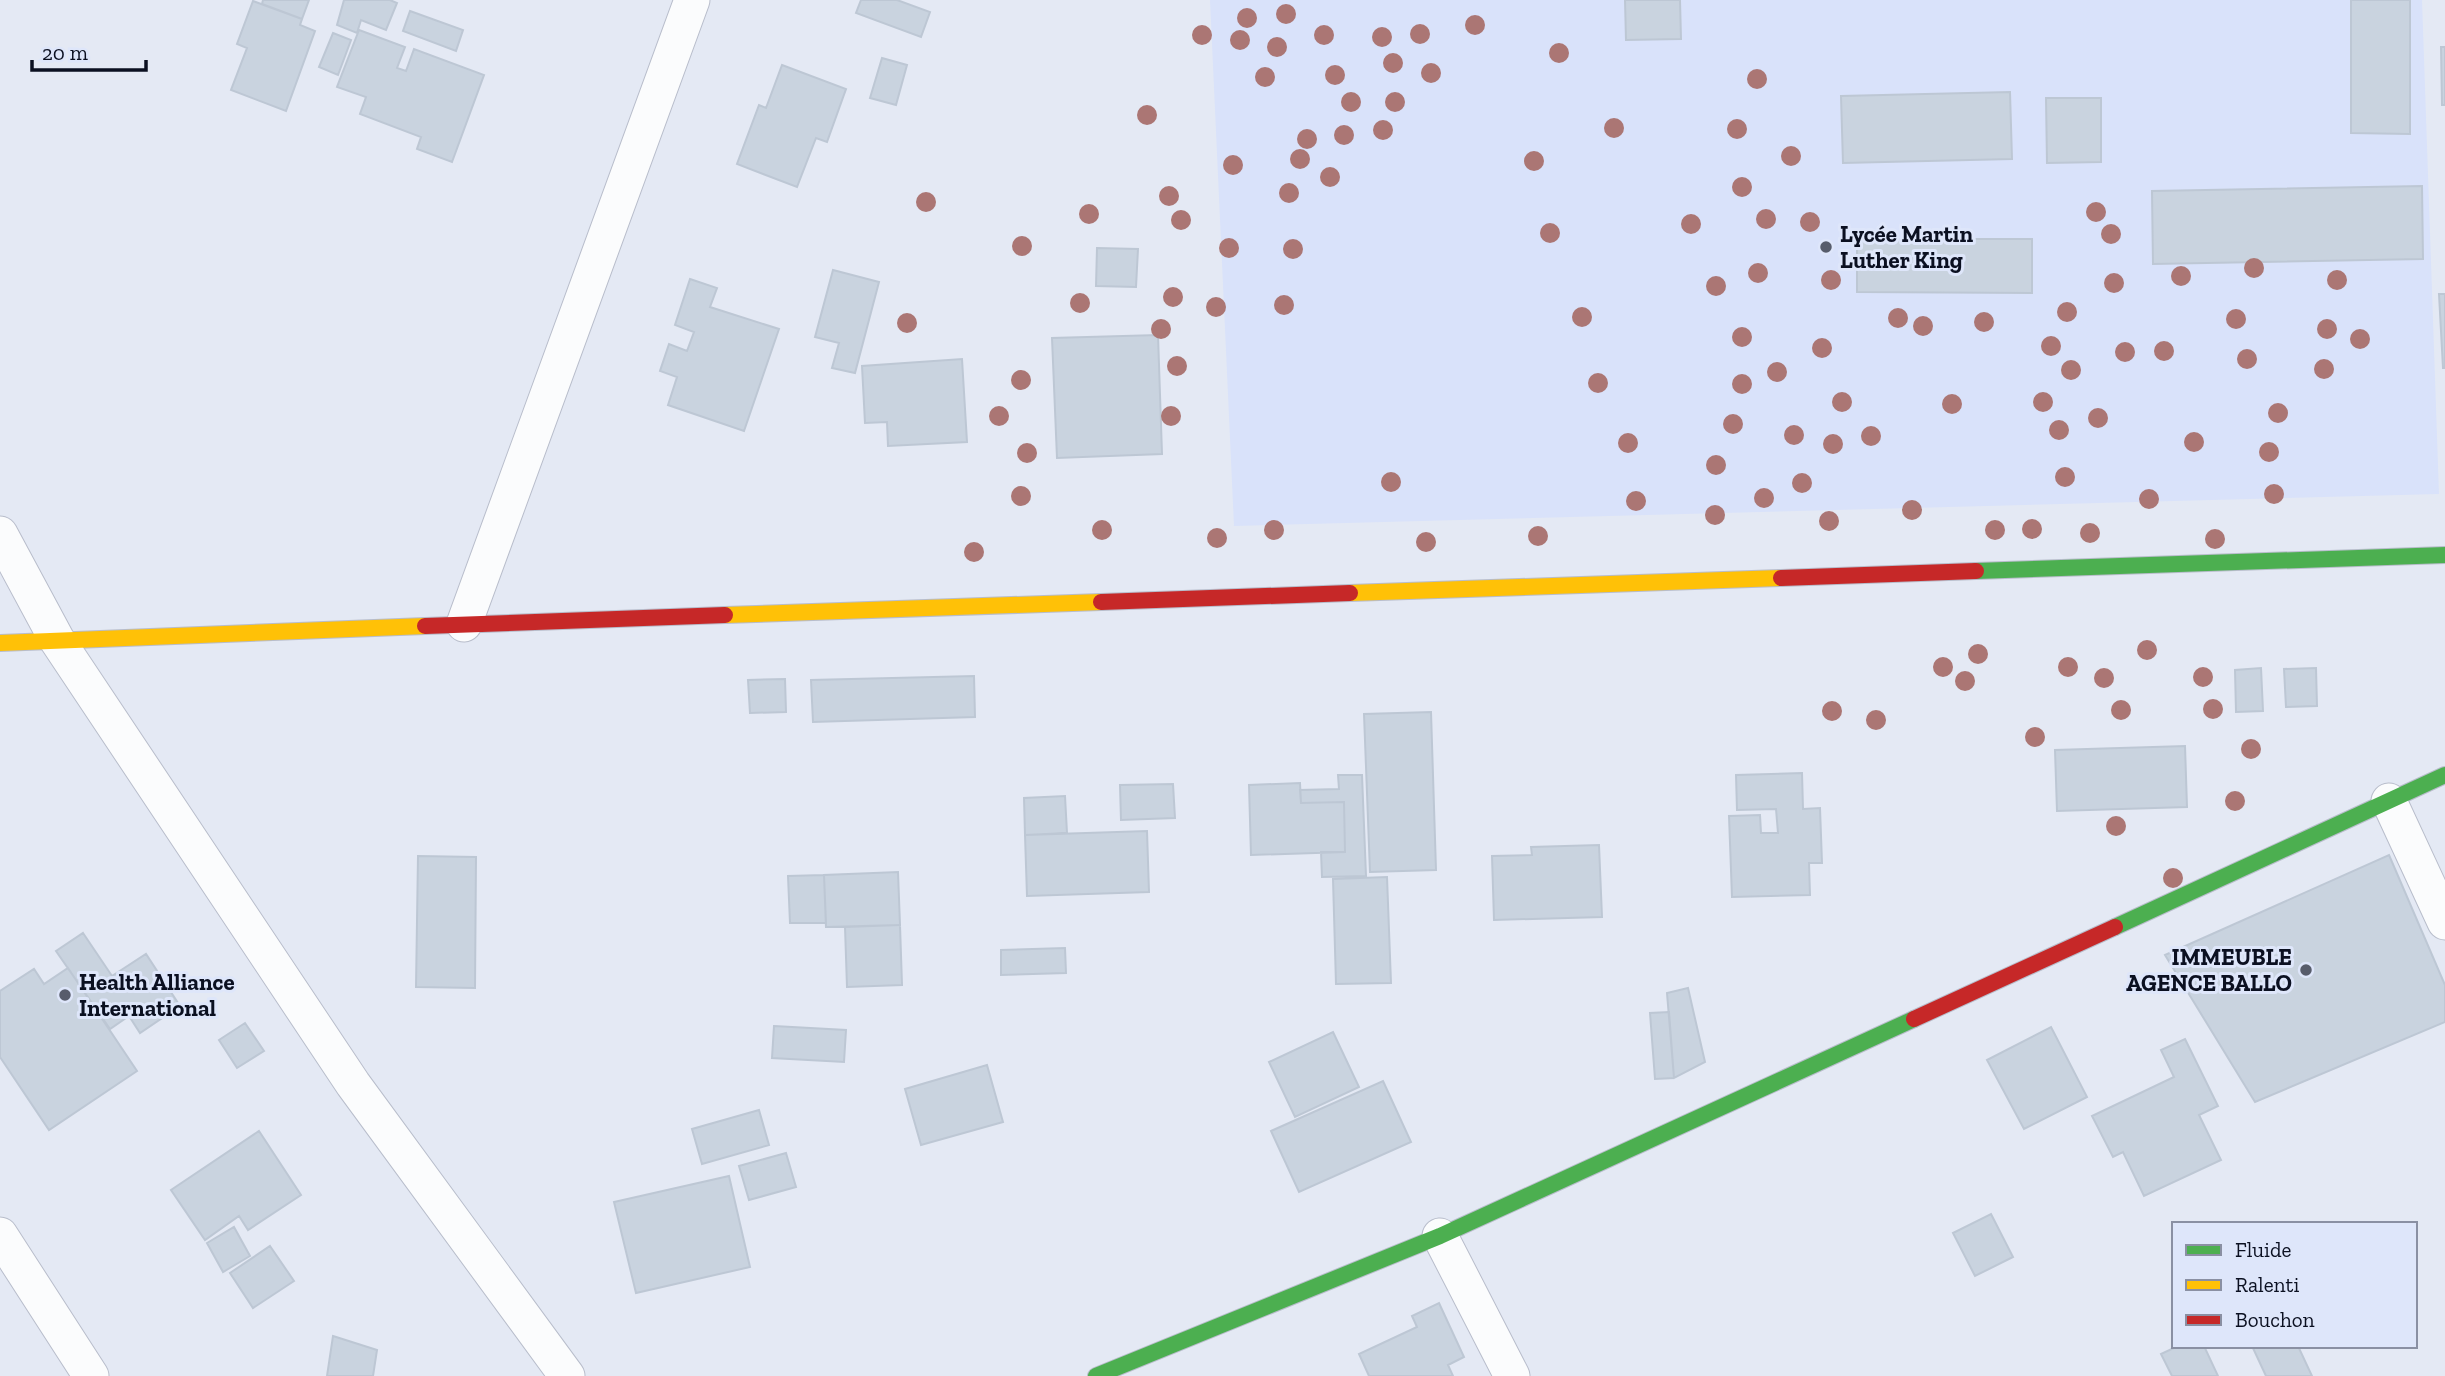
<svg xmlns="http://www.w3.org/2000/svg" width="2445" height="1376" font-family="'Zilla Slab',serif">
  <rect width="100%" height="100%" fill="#e4e9f4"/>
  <!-- built -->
  <path fill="#d9e2fa" d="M1210 0H2422L2439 494 1234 526Z"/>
  <!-- building -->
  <path fill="#c9d3df" stroke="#bdc7d4" stroke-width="2" d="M263 0H309L302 19 262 4Z
    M344 0H390L397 3 386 30 361 20 357 33 337 25Z
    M861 0H897L930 12 921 37 856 13Z
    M1625 0H1680L1681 39 1626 40Z
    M2351 0H2410V134L2351 133Z
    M253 1 302 19 300 25 315 31 286 111 231 90 247 48 237 44Z
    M410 11 463 30 456 51 403 31Z
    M359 30 405 47 397 68 406 71 414 49 484 75 452 162 417 149 421 137 360 114 366 97 337 87Z
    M333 33 351 40 338 75 319 67Z
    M2441 47H2445V105H2442Z
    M882 58 907 65 896 105 870 98Z
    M782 65 846 89 827 142 816 138 797 187 737 164 759 105 766 108Z
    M2010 92 2012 159 1843 163 1841 96Z
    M2046 98H2101V162L2047 163Z
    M2422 186 2423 259 2153 264 2152 191Z
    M1857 239H2032V293L1857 292Z
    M1097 248 1138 249 1136 287 1096 286Z
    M833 270 879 282 855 373 832 368 839 343 815 337Z
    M690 279 717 288 710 307 779 329 744 431 668 405 677 377 660 371 669 344 687 351 694 332 675 325Z
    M2439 294H2445V368H2443Z
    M1158 335 1162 454 1057 458 1052 338Z
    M962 359 967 442 888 446 887 422 865 423 862 366Z
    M2261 668 2263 711 2236 712 2235 670Z
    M2316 668 2317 706 2286 707 2284 669Z
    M974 676 975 717 813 722 811 680Z
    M785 679 786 712 750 713 748 680Z
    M1431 712 1436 870 1370 872 1364 714Z
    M2185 746 2187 807 2057 811 2055 750Z
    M1802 773 1803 809 1820 808 1822 863H1809L1810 895 1732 897 1729 816 1760 815 1761 833H1778L1776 809 1737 810 1736 775Z
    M1338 775H1362L1366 876 1322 877 1321 852H1345L1344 802 1301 803 1300 790 1339 789Z
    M1300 783 1301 803 1344 802 1345 852 1251 855 1249 785Z
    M1173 784 1175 818 1121 820 1120 785Z
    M1065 796 1067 833 1025 835 1024 798Z
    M1147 831 1149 892 1027 896 1025 835Z
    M1599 845 1602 917 1494 920 1492 856 1532 855 1531 847Z
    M2389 855 2445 985V1022L2255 1102 2165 955Z
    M418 856 476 857 475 988 416 987Z
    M898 872 900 925 826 927 824 875Z
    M824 875 826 923H790L788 876Z
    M1387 877 1391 983 1336 984 1333 879Z
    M900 925 902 985 847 987 845 927Z
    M83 933 112 976 146 954 180 1006 140 1033 129 1016 110 1029 56 951Z
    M1065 948 1066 973 1001 975V950Z
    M68 968 137 1071 49 1130 0 1057V991L34 969 44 984Z
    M1688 988 1705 1062 1674 1078 1667 993Z
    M1669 1012 1674 1078 1655 1079 1650 1013Z
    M245 1023 264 1051 237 1068 219 1040Z
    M774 1026 846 1030 844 1062 772 1058Z
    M2051 1027 2087 1097 2024 1129 1987 1060Z
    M1333 1032 1359 1087 1295 1117 1269 1062Z
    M2185 1039 2218 1106 2199 1115 2221 1160 2144 1196 2123 1152 2113 1157 2092 1116 2174 1077 2161 1050Z
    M987 1065 1003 1122 921 1145 905 1089Z
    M1383 1081 1411 1142 1299 1192 1271 1131Z
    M759 1110 769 1145 702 1164 692 1129Z
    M259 1131 301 1195 248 1230 239 1216 205 1240 171 1190Z
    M786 1153 796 1187 749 1200 739 1166Z
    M729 1176 750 1267 636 1293 614 1202Z
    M1991 1214 2013 1257 1975 1276 1953 1233Z
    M234 1227 250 1256 223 1272 207 1243Z
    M270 1246 294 1281 253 1308 230 1273Z
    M1439 1303 1464 1357 1448 1365 1453 1376H1369L1359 1354 1417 1327 1412 1316Z
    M333 1336 377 1350 373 1376H327Z
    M2178 1346H2204L2218 1376H2172L2161 1354Z
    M2252 1346H2298L2312 1376H2266Z"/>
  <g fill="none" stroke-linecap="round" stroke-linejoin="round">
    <defs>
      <path id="street" d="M0 534 57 640 353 1084 567 1376
        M464 624 692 0
        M2389 801 2445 922
        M0 1235 91 1376
        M1440 1236 1512 1376"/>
      <path id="fast" d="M1976 571 2445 555
        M2115 927 2445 775
        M1096 1376 1440 1236 1914 1019"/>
      <path id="slow" d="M1350 593 1781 578
        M725 615 1101 602
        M0 643 425 626"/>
      <path id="jam" d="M1781 578 1976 571
        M1101 602 1350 593
        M425 626 725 615
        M1914 1019 2115 927"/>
    </defs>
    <!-- street casing -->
    <use href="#street" stroke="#b8bdcb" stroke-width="37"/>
    <!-- fast casing -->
    <use href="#fast" stroke="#b8bdcb" stroke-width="18"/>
    <!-- slow casing -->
    <use href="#slow" stroke="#b8bdcb" stroke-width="18"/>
    <!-- jam casing -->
    <use href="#jam" stroke="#b8bdcb" stroke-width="18"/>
    <!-- street -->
    <use href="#street" stroke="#fbfcfd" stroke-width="35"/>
    <!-- fast -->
    <use href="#fast" stroke="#4caf50" stroke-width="16"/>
    <!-- slow -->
    <use href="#slow" stroke="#ffc107" stroke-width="16"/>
    <!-- jam -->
    <use href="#jam" stroke="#c62828" stroke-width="16"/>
  </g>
  <!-- trees -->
  <g fill="#ab7674">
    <circle cx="1286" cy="14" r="10"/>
    <circle cx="1247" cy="18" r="10"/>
    <circle cx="1475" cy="25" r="10"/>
    <circle cx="1420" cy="34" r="10"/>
    <circle cx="1202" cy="35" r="10"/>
    <circle cx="1324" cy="35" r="10"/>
    <circle cx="1382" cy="37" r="10"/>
    <circle cx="1240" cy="40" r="10"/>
    <circle cx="1277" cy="47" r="10"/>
    <circle cx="1559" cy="53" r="10"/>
    <circle cx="1393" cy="63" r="10"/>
    <circle cx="1431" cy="73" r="10"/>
    <circle cx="1335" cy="75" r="10"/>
    <circle cx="1265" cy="77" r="10"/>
    <circle cx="1757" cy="79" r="10"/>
    <circle cx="1351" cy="102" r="10"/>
    <circle cx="1395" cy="102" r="10"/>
    <circle cx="1147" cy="115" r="10"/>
    <circle cx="1614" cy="128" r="10"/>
    <circle cx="1737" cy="129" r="10"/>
    <circle cx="1383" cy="130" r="10"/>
    <circle cx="1344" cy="135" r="10"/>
    <circle cx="1307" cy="139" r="10"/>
    <circle cx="1791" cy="156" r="10"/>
    <circle cx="1300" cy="159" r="10"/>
    <circle cx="1534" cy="161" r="10"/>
    <circle cx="1233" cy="165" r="10"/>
    <circle cx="1330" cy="177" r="10"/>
    <circle cx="1742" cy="187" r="10"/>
    <circle cx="1289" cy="193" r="10"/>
    <circle cx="1169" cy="196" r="10"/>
    <circle cx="926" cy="202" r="10"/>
    <circle cx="2096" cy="212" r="10"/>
    <circle cx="1089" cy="214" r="10"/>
    <circle cx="1766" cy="219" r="10"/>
    <circle cx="1181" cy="220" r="10"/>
    <circle cx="1810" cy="222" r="10"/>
    <circle cx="1691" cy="224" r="10"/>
    <circle cx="1550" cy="233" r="10"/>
    <circle cx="2111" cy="234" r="10"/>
    <circle cx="1022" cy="246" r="10"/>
    <circle cx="1229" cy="248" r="10"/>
    <circle cx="1293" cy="249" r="10"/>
    <circle cx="2254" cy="268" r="10"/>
    <circle cx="1758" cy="273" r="10"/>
    <circle cx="2181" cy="276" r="10"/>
    <circle cx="1831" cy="280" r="10"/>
    <circle cx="2337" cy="280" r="10"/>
    <circle cx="2114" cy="283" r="10"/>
    <circle cx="1716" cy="286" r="10"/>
    <circle cx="1173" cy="297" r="10"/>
    <circle cx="1080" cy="303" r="10"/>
    <circle cx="1284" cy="305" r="10"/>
    <circle cx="1216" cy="307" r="10"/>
    <circle cx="2067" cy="312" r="10"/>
    <circle cx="1582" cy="317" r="10"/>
    <circle cx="1898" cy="318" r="10"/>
    <circle cx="2236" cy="319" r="10"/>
    <circle cx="1984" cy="322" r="10"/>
    <circle cx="907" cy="323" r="10"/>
    <circle cx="1923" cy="326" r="10"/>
    <circle cx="1161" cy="329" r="10"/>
    <circle cx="2327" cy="329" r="10"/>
    <circle cx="1742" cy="337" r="10"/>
    <circle cx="2360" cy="339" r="10"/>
    <circle cx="2051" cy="346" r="10"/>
    <circle cx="1822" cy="348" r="10"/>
    <circle cx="2164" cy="351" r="10"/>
    <circle cx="2125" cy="352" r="10"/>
    <circle cx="2247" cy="359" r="10"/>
    <circle cx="1177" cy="366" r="10"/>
    <circle cx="2324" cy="369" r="10"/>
    <circle cx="2071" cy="370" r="10"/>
    <circle cx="1777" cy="372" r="10"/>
    <circle cx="1021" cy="380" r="10"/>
    <circle cx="1598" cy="383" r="10"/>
    <circle cx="1742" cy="384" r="10"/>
    <circle cx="1842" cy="402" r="10"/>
    <circle cx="2043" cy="402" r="10"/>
    <circle cx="1952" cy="404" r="10"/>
    <circle cx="2278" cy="413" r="10"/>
    <circle cx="999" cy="416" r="10"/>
    <circle cx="1171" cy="416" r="10"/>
    <circle cx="2098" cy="418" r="10"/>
    <circle cx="1733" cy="424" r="10"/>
    <circle cx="2059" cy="430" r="10"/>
    <circle cx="1794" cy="435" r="10"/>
    <circle cx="1871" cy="436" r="10"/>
    <circle cx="2194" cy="442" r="10"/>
    <circle cx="1628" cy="443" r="10"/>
    <circle cx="1833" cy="444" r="10"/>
    <circle cx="2269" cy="452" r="10"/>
    <circle cx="1027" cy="453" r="10"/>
    <circle cx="1716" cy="465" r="10"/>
    <circle cx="2065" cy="477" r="10"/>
    <circle cx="1391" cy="482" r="10"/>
    <circle cx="1802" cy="483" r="10"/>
    <circle cx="2274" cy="494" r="10"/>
    <circle cx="1021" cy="496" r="10"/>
    <circle cx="1764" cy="498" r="10"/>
    <circle cx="2149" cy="499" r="10"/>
    <circle cx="1636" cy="501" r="10"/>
    <circle cx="1912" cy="510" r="10"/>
    <circle cx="1715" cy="515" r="10"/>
    <circle cx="1829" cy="521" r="10"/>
    <circle cx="2032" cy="529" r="10"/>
    <circle cx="1102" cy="530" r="10"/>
    <circle cx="1274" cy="530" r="10"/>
    <circle cx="1995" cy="530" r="10"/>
    <circle cx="2090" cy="533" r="10"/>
    <circle cx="1538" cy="536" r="10"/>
    <circle cx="1217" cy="538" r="10"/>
    <circle cx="2215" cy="539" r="10"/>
    <circle cx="1426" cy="542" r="10"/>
    <circle cx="974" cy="552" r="10"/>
    <circle cx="2147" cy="650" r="10"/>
    <circle cx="1978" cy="654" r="10"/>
    <circle cx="1943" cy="667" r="10"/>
    <circle cx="2068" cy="667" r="10"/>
    <circle cx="2203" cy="677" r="10"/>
    <circle cx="2104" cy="678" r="10"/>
    <circle cx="1965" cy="681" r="10"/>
    <circle cx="2213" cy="709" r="10"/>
    <circle cx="2121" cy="710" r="10"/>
    <circle cx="1832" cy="711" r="10"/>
    <circle cx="1876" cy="720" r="10"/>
    <circle cx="2035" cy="737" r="10"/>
    <circle cx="2251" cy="749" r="10"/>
    <circle cx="2235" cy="801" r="10"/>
    <circle cx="2116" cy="826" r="10"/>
    <circle cx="2173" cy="878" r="10"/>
  </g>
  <!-- markers -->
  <g fill="#575c6b" stroke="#dee6fa" stroke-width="2.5">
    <circle cx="1826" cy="247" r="7"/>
    <circle cx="2306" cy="970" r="7"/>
    <circle cx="65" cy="995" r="7"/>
  </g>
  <g text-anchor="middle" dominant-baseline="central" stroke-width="6" stroke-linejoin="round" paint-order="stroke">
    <!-- poi labels -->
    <g font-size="23" font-weight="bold" fill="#0b1021" stroke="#dee6fa" text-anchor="start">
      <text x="1840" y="234">Lycée Martin<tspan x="1840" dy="26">Luther King</tspan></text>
      <text x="2292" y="957" text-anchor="end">IMMEUBLE<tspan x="2292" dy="26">AGENCE BALLO</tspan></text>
      <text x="79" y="982">Health Alliance<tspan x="79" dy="26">International</tspan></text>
    </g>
  </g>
  <!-- legend -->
  <rect x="2172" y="1222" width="245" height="126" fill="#dee6fa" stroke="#8a90a3" stroke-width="2"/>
  <rect x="2186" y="1245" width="35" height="10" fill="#4caf50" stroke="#8a90a3" stroke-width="2"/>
  <text x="2235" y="1257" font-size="21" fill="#0b1021">Fluide</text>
  <rect x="2186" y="1280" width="35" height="10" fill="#ffc107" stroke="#8a90a3" stroke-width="2"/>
  <text x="2235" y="1292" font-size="21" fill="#0b1021">Ralenti</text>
  <rect x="2186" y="1315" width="35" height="10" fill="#c62828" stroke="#8a90a3" stroke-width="2"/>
  <text x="2235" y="1327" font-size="21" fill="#0b1021">Bouchon</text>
  <!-- scale -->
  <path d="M32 60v10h114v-10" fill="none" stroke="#0b1021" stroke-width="3.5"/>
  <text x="42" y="60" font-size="21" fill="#0b1021" stroke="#dee6fa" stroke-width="5" paint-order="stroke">20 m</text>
</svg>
